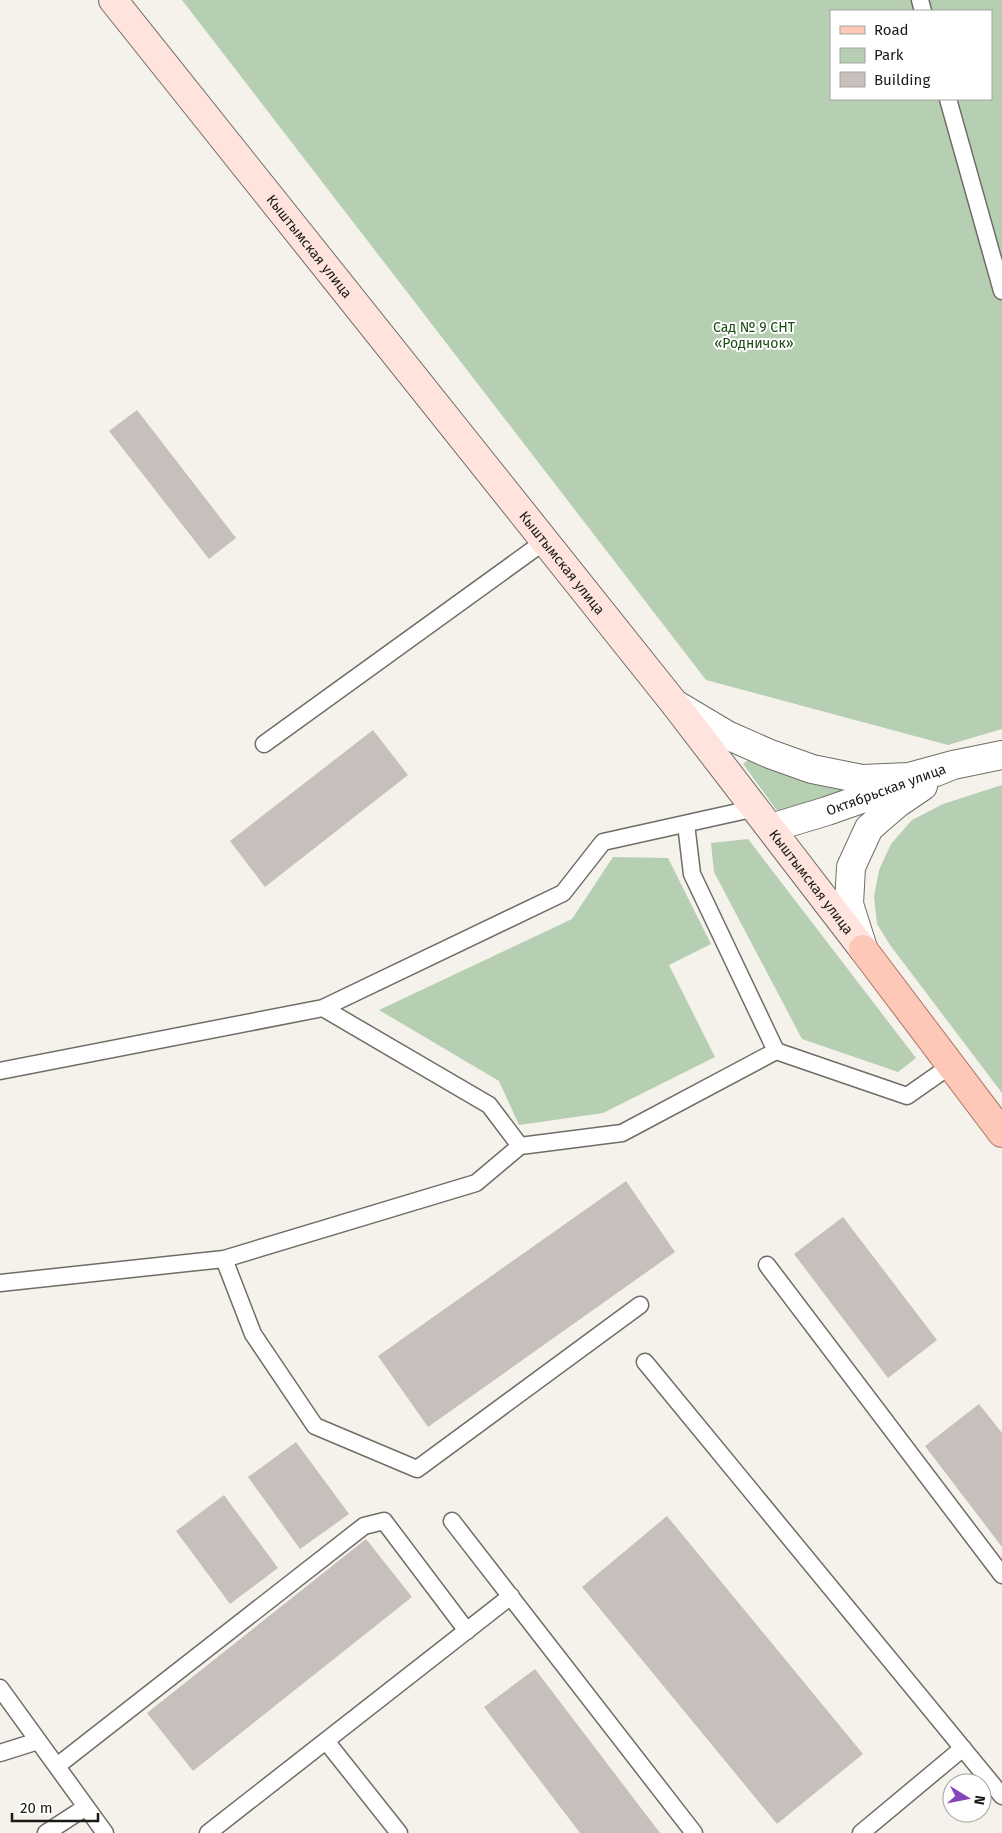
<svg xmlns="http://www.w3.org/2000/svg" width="1002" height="1833" font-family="'Fira Sans',sans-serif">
  <rect width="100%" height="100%" fill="#f5f2eb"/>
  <!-- green -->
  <path fill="#b6ceb2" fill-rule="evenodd" d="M182 0H1002V729L948 745 706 680ZM831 11H991V99H831Z
    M748 760C782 774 806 782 843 786L846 792 778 812 743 764Z
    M1002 785V1093L890 945 877 924 874 897 879 870 891 844 912 820 943 804Z
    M748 839 916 1058 898 1072 802 1039 714 872 711 843Z
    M613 857 668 858 711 944 669 965 715 1057 603 1113 519 1125 499 1081 379 1010 572 919Z"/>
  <!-- building -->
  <path fill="#c7bfbc" d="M137 410 236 538 209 559 109 431Z
    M373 730 408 775 265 887 230 841Z
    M626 1181 675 1252 428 1427 378 1356Z
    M843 1217 937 1340 888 1378 794 1254Z
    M979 1404 1002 1433V1547L925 1446Z
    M296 1442 349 1514 300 1549 248 1477Z
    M224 1495 278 1568 230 1604 176 1531Z
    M667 1516 863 1754 777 1824 582 1587Z
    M366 1539 412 1597 193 1771 147 1713Z
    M535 1669 660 1833H580L484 1707Z"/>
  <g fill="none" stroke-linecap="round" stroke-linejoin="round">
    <defs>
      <path id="service" d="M920 0 923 11
        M948 99 1002 291
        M264 744 545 541
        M686 824 692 874 776 1051
        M323 1008 489 1105 520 1146
        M0 1071 323 1008 563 893 603 842 756 808
        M224 1259 253 1334 315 1426 417 1469 640 1305
        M767 1265 1002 1575
        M0 1283 224 1259 476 1183 520 1146 622 1133 776 1051 907 1096 950 1066
        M645 1362 1002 1796
        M452 1521 694 1833
        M0 1688 105 1833
        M326 1741 399 1833
        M0 1753 38 1741
        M57 1766 364 1526 384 1521 467 1631
        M46 1833 86 1807
        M208 1833 511 1596
        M861 1833 963 1748"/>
      <path id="tertiary" d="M675 704 727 735 770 754 812 769 862 779 909 777 953 765
        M936 772 953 765 1002 755
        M771 828 827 811 898 786
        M863 948 849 904 851 867 869 828 898 803 923 786"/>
      <g id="secondary">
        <path id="s1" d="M113 0 674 703 863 949"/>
      </g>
      <path id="primary" d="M863 949 1002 1133"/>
    </defs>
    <!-- service casing -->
    <use href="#service" stroke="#6f6d66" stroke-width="19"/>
    <!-- tertiary casing -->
    <use href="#tertiary" stroke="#6f6d66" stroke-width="30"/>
    <!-- secondary casing -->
    <use href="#secondary" stroke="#6f6d66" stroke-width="30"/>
    <!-- primary casing -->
    <use href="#primary" stroke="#ad7361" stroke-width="30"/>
    <!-- service -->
    <use href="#service" stroke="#fff" stroke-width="16"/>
    <!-- tertiary -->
    <use href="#tertiary" stroke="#fff" stroke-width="28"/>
    <!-- secondary -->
    <use href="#secondary" stroke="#fee4dc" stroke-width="28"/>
    <!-- primary -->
    <use href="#primary" stroke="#fdc8b8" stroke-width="28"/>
  </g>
  <g text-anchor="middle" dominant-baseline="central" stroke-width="4" stroke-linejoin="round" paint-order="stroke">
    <!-- street labels -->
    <g font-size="14" fill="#1a1916" stroke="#fff">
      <text stroke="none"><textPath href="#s1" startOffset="315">Кыштымская улица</textPath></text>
      <text stroke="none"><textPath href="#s1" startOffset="720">Кыштымская улица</textPath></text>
      <text transform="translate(886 790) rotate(-20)">Октябрьская улица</text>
      <text stroke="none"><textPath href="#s1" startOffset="1125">Кыштымская улица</textPath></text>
    </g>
    <!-- park labels -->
    <g font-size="14" fill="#184e12" stroke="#fff">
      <text x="754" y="327">Сад № 9 СНТ<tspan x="754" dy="16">«Родничок»</tspan></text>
    </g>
  </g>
  <!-- legend -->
  <rect x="830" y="10" width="162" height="90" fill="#ffffff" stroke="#a3a3a2"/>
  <rect x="840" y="26" width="25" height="8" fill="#fdc8b8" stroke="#a3a3a2"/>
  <text x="874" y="35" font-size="15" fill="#1a1916">Road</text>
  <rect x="840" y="48" width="25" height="15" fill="#b6ceb2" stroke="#a3a3a2"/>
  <text x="874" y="60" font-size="15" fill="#1a1916">Park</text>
  <rect x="840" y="72" width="25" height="15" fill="#c7bfbc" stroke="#a3a3a2"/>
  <text x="874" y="85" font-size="15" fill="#1a1916">Building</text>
  <!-- north arrow -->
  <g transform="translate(967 1798) rotate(100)"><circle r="24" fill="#ffffff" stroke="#a3a3a2"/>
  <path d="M0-4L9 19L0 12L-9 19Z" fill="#8745ba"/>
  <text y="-8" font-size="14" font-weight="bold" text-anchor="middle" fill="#1a1916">N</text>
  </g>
  <!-- scale -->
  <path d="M12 1813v8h86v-8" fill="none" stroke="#1a1916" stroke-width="2.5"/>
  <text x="20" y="1813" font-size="15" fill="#1a1916" stroke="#ffffff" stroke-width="4" paint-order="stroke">20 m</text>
</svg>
